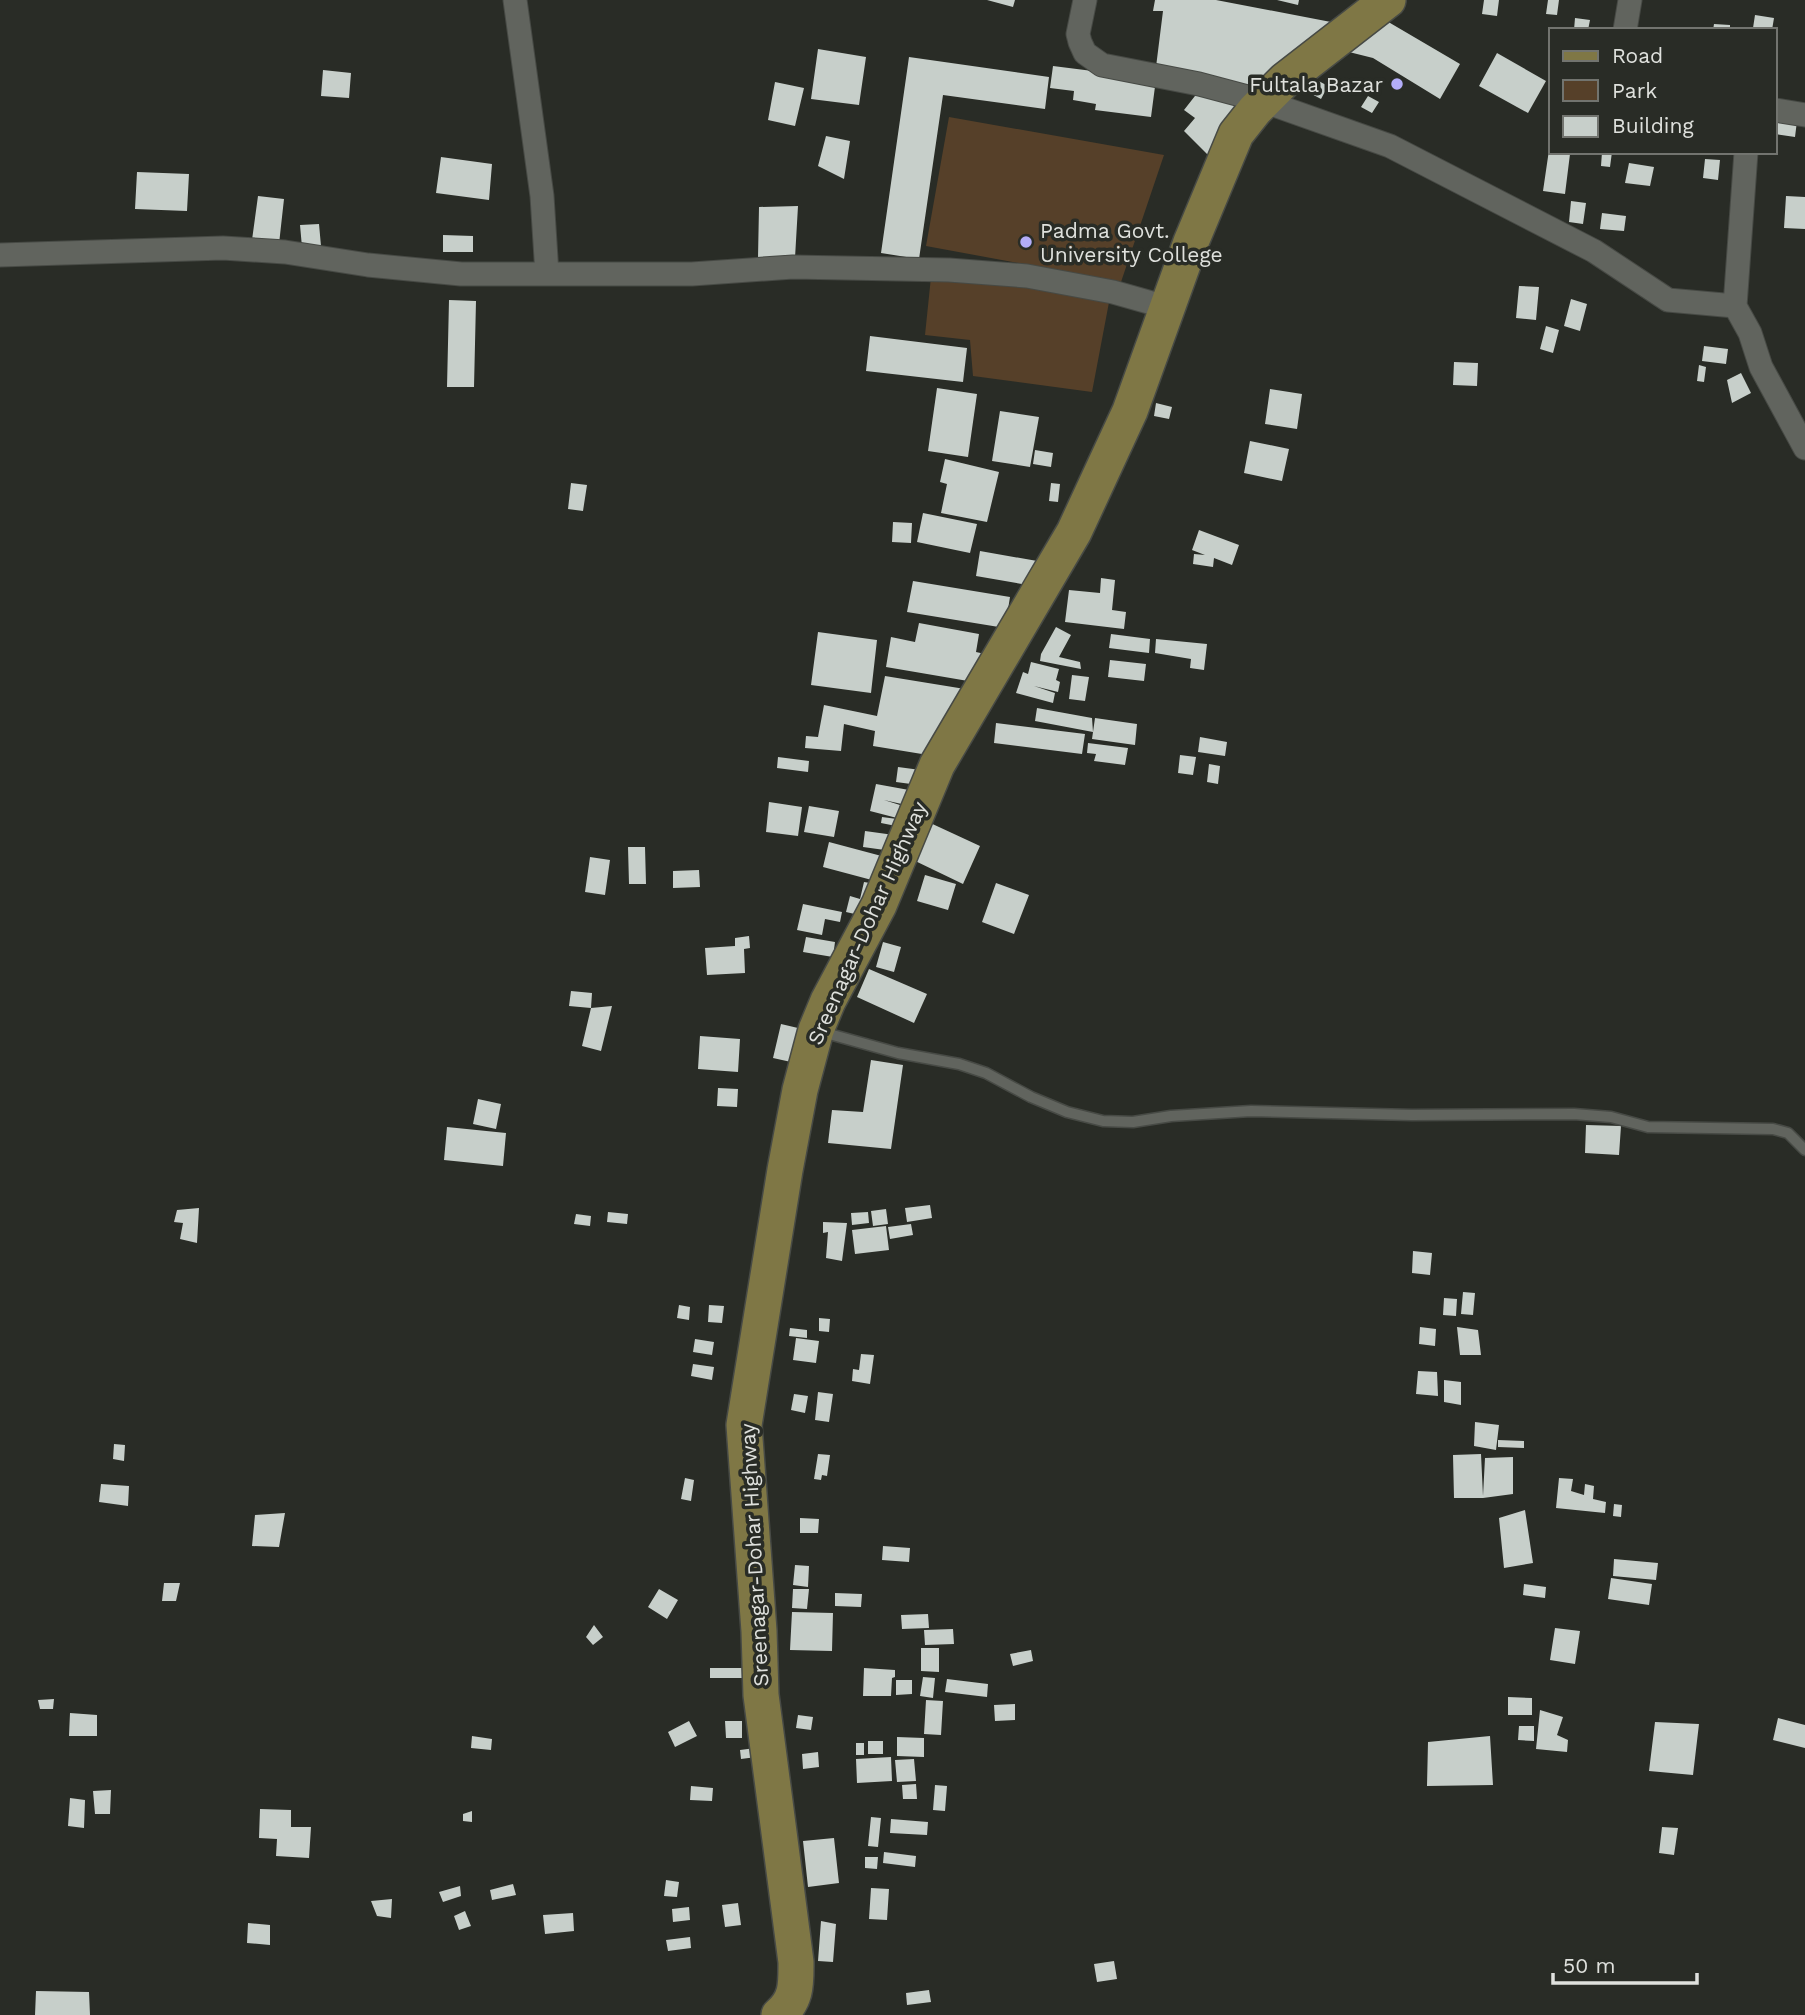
<svg xmlns="http://www.w3.org/2000/svg" width="1805" height="2015" font-family="'Work Sans',sans-serif">
  <rect width="100%" height="100%" fill="#292c26"/>
  <!-- green -->
  <path fill="#564029" d="M949 117 1164 155 1121 282 926 246Z
    M931 277 1110 297 1092 392 973 376 970 340 925 335Z"/>
  <!-- building -->
  <path fill="#c7cfca" d="M987 0H1015L1013 7Z
    M1155 0H1216L1331 22 1255 92 1156 67 1163 11H1153Z
    M1277 0H1299L1298 5Z
    M1484 0H1499L1497 16 1482 14Z
    M1548 0H1559L1557 15 1546 14Z
    M1755 15 1774 18 1772 30 1753 28Z
    M1575 18 1590 20 1588 30H1574Z
    M1385 20 1460 64 1440 99 1373 58 1349 52Z
    M1714 24 1730 25V30H1713Z
    M818 49 866 57 859 105 811 99Z
    M1497 53 1546 81 1528 113 1479 86Z
    M909 57 1049 77 1045 109 943 95 919 259 881 253Z
    M1053 66 1156 79 1151 117 1095 110 1096 104 1073 100 1074 91 1050 88Z
    M323 70 351 73 349 98 321 96Z
    M1313 78 1328 86 1321 99 1306 91Z
    M775 82 804 88 795 126 768 120Z
    M1202 87 1250 109 1211 158 1184 131 1195 118 1184 110Z
    M1368 96 1379 102 1372 113 1361 107Z
    M1775 118 1797 121 1795 137 1775 134Z
    M826 136 850 141 844 179 818 166Z
    M1549 150 1570 154 1565 194 1543 191Z
    M1602 152H1612L1610 167 1601 166Z
    M441 157 492 164 489 200 436 193Z
    M1705 159 1720 160 1718 180 1703 178Z
    M1629 163 1654 167 1650 186 1625 183Z
    M137 172 189 174 187 211 135 209Z
    M258 196 284 199 279 244 252 240Z
    M1786 196 1805 197V229L1784 228Z
    M1571 201 1586 203 1583 224 1569 222Z
    M798 206 795 258H758L759 207Z
    M1602 213 1626 216 1624 231 1600 229Z
    M319 224 321 246 302 247 300 225Z
    M443 235 473 236V252H443Z
    M1519 286 1539 287 1536 320 1516 318Z
    M1571 299 1587 304 1580 331 1564 326Z
    M449 300 476 301 474 387H447Z
    M1546 326 1559 330 1553 353 1540 349Z
    M870 336 967 348 963 382 866 371Z
    M1704 346 1728 349 1726 364 1702 361Z
    M1454 362 1478 363 1477 386 1453 385Z
    M1699 365 1706 367 1704 382 1697 381Z
    M1741 373 1751 393 1732 403 1727 380Z
    M937 388 977 394 968 457 928 451Z
    M1270 389 1302 394 1297 429 1265 424Z
    M1156 403 1172 407 1169 419 1154 416Z
    M1000 411 1039 417 1030 467 992 461Z
    M1250 441 1289 449 1282 481 1244 473Z
    M1035 450 1053 453 1051 467 1033 464Z
    M945 459 999 472 987 522 941 513 947 484 940 482Z
    M571 483 587 485 583 511 568 509Z
    M1051 483 1060 484 1058 502 1049 501Z
    M923 513 977 524 970 553 917 542Z
    M893 522 912 523 911 543 892 542Z
    M1199 530 1239 545 1232 565 1214 558 1213 567 1193 564 1194 554 1205 555 1192 550Z
    M980 551 1043 562 1039 587 976 576Z
    M1101 578 1115 580 1112 610 1126 612 1124 629 1065 622 1069 590 1100 593Z
    M913 581 1010 597 1005 628 907 612Z
    M919 623 979 634 976 652 985 654 968 681 886 667 891 637 915 642Z
    M1056 627 1071 635 1059 657 1080 662 1081 669 1040 661 1041 654Z
    M818 632 877 640 871 693 811 685Z
    M1111 634 1150 639 1149 653 1109 648Z
    M1156 639 1207 644 1204 670 1190 668 1191 659 1155 653Z
    M1110 660 1146 664 1144 681 1108 677Z
    M1031 662 1059 669 1056 680 1060 682 1058 692 1034 686 1055 693 1053 703 1016 693 1023 672 1028 674Z
    M1072 675 1089 677 1085 701 1069 699Z
    M885 676 971 690 928 755 873 746 875 731 844 724 841 751 805 748 806 736 818 737 824 705 877 716Z
    M1037 708 1092 718 1093 732 1035 721Z
    M1095 718 1137 724 1135 745 1092 739Z
    M996 723 1085 734 1082 754 994 743Z
    M1200 737 1227 742 1225 756 1198 752Z
    M1088 743 1128 748 1125 765 1094 761 1096 754 1087 753Z
    M1180 755 1196 757 1193 775 1178 773Z
    M778 757 809 761 808 772 777 768Z
    M1209 764 1220 766 1218 784 1207 782Z
    M898 767 928 771 926 786 896 782Z
    M876 784 909 790 906 805 884 800 900 805 897 818 870 811Z
    M769 802 802 807 798 836 766 832Z
    M809 806 839 811 834 837 804 832Z
    M882 817 897 819 896 826 881 823Z
    M926 821 980 846 963 884 909 858Z
    M865 831 894 835 892 851 863 847Z
    M829 842 889 858 883 883 823 867Z
    M628 847H645L646 884H629Z
    M590 857 610 860 605 895 585 892Z
    M699 870 700 887 673 888V871Z
    M925 875 956 884 948 910 917 901Z
    M864 882 876 884 868 917 846 912 850 896 860 899Z
    M996 883 1029 895 1014 934 982 922Z
    M803 904 842 912 840 922 825 919 822 935 797 930Z
    M749 936 750 948 744 949 745 973 707 975 705 948 735 946V938Z
    M806 937 835 942 833 957 803 952Z
    M883 942 901 947 894 972 876 967Z
    M869 969 927 994 914 1023 857 997Z
    M571 991 592 993 591 1008 569 1006Z
    M612 1006 601 1051 582 1046 591 1008Z
    M781 1024 798 1028 791 1062 773 1058Z
    M700 1036 740 1039 738 1072 698 1069Z
    M871 1060 903 1065 891 1149 828 1143 832 1110 863 1112Z
    M718 1088 738 1089 737 1107 717 1106Z
    M478 1099 501 1104 496 1129 473 1124Z
    M1586 1125 1621 1126 1619 1155 1585 1153Z
    M447 1127 506 1133 503 1166 444 1160Z
    M930 1205 932 1218 907 1222 905 1208Z
    M199 1208 197 1243 180 1239 183 1223 174 1222 177 1210Z
    M886 1209 888 1224 873 1226 871 1211Z
    M608 1212 628 1214 627 1224 607 1222Z
    M868 1212 869 1223 852 1225 851 1213Z
    M576 1214 591 1216 590 1226 574 1224Z
    M823 1222 847 1223 842 1261 826 1258 828 1232 823 1233Z
    M911 1224 913 1235 890 1239 888 1227Z
    M886 1226 889 1250 855 1254 852 1230Z
    M1413 1251 1432 1253 1430 1275 1412 1273Z
    M1463 1292 1475 1293 1473 1315 1461 1314Z
    M1444 1298 1457 1299 1456 1316 1443 1315Z
    M679 1305 690 1307 689 1320 677 1318Z
    M709 1305 724 1306 722 1323 708 1322Z
    M819 1318 830 1319 829 1332 819 1331Z
    M1420 1327 1436 1329 1435 1346 1419 1344Z
    M1457 1327 1478 1330 1481 1355H1460Z
    M790 1328 807 1330V1338L789 1336Z
    M796 1338 819 1341 816 1363 793 1360Z
    M695 1339 714 1342 712 1355 693 1352Z
    M861 1354 874 1355 870 1384 852 1381 853 1369 859 1370Z
    M693 1364 714 1367 712 1380 691 1376Z
    M1418 1371 1437 1372 1438 1396 1416 1394Z
    M1444 1380 1461 1382V1405L1444 1402Z
    M818 1392 833 1394 829 1422 815 1420Z
    M794 1394 808 1396 805 1413 791 1410Z
    M1475 1422 1499 1425 1496 1450 1474 1446Z
    M1498 1440 1524 1441V1448L1498 1447Z
    M114 1444 125 1445 124 1461 113 1459Z
    M818 1454 830 1455 827 1476 822 1475 821 1480 814 1479Z
    M1481 1454 1483 1496 1485 1458 1513 1457V1494L1483 1498H1454L1453 1455Z
    M685 1478 694 1480 691 1501 681 1499Z
    M1559 1478 1573 1479 1571 1491 1584 1495 1585 1484 1594 1486 1593 1499 1606 1502 1605 1513 1556 1508Z
    M101 1484 129 1486 128 1506 99 1502Z
    M1614 1504 1622 1505 1621 1517 1613 1516Z
    M1525 1510 1533 1563 1504 1568 1499 1518Z
    M285 1513 279 1547 252 1546 255 1515Z
    M800 1518 819 1519 818 1533H800Z
    M883 1546 910 1548 909 1562 882 1560Z
    M1614 1559 1658 1563 1656 1580 1613 1576Z
    M795 1565 809 1566 808 1587 793 1585Z
    M1611 1578 1652 1584 1649 1605 1608 1599Z
    M164 1583H180L176 1601H162Z
    M1524 1584 1546 1587 1545 1598 1523 1595Z
    M659 1589 678 1600 667 1619 648 1607Z
    M793 1589H809L807 1609 792 1608Z
    M835 1593 862 1594 861 1607 835 1606Z
    M792 1612 833 1613 832 1651 790 1650Z
    M928 1614 929 1628 902 1629 901 1615Z
    M594 1625 603 1637 593 1645 586 1637Z
    M1555 1628 1580 1631 1575 1664 1550 1660Z
    M953 1629 954 1644 925 1645 924 1630Z
    M921 1648H939V1672L921 1671Z
    M1031 1650 1033 1661 1013 1666 1010 1654Z
    M710 1668H743V1678H710Z
    M864 1668 895 1670V1677L892 1678 891 1696H863Z
    M923 1677 935 1678 933 1698 920 1696Z
    M947 1679 988 1684 987 1697 945 1692Z
    M896 1680H912V1694L896 1695Z
    M1508 1697 1532 1698V1715H1508Z
    M54 1699 53 1709H40L38 1700Z
    M926 1700 943 1701 941 1735 924 1734Z
    M1015 1704V1720L995 1721 994 1705Z
    M1540 1710 1563 1717 1557 1735 1568 1740 1567 1752 1536 1749Z
    M70 1713 97 1715V1736H69Z
    M798 1715 813 1717 811 1730 796 1728Z
    M1778 1718 1805 1725V1748L1773 1740Z
    M689 1721 697 1736 675 1747 668 1732Z
    M725 1721H742V1738H726Z
    M1655 1722 1699 1724 1693 1775 1649 1771Z
    M1519 1726H1534V1741L1518 1740Z
    M472 1736 492 1739 491 1750 471 1748Z
    M1490 1736 1493 1785 1427 1786 1428 1742Z
    M897 1737 924 1738V1757L897 1756Z
    M868 1741H883V1754H868Z
    M856 1743H864V1755H856Z
    M763 1747 764 1756 741 1759 740 1750Z
    M818 1752 819 1767 803 1769 802 1754Z
    M891 1757 892 1781 857 1783 856 1759Z
    M914 1759 916 1781 897 1782 895 1760Z
    M916 1784 917 1799H903L902 1785Z
    M935 1785 947 1786 945 1811 933 1810Z
    M691 1786 713 1788 712 1801 690 1800Z
    M111 1790 110 1814H95L93 1791Z
    M70 1798 85 1800 84 1828 68 1826Z
    M260 1809 291 1810V1827H311L309 1858 276 1856 277 1839 259 1838Z
    M472 1811V1822L463 1821V1814Z
    M871 1817 881 1818 878 1847 868 1846Z
    M891 1819 928 1822 927 1835 890 1833Z
    M1662 1827 1678 1828 1674 1855 1659 1853Z
    M834 1838 839 1883 808 1887 803 1841Z
    M884 1852 916 1856 915 1867 883 1863Z
    M865 1857H878L877 1869 865 1868Z
    M666 1880 679 1882 677 1897 664 1896Z
    M513 1884 516 1895 492 1900 490 1890Z
    M460 1886 461 1896 443 1902 439 1892Z
    M871 1888 889 1889 887 1920 869 1919Z
    M392 1899 391 1918 377 1916 371 1901Z
    M738 1903 741 1925 725 1927 722 1905Z
    M689 1907 690 1920 673 1922 672 1909Z
    M465 1911 471 1926 459 1930 454 1916Z
    M573 1913 574 1931 545 1934 543 1915Z
    M821 1921 836 1924 833 1962 818 1961Z
    M248 1923 270 1925V1945L247 1943Z
    M690 1937 691 1948 668 1951 666 1940Z
    M1114 1961 1117 1979 1097 1982 1094 1964Z
    M929 1990 931 2002 907 2005 906 1993Z
    M36 1991 89 1992 90 2015H35Z"/>
  <g fill="none" stroke-linecap="round" stroke-linejoin="round">
    <defs>
      <path id="lane" d="M822 1032 898 1053 959 1064 986 1073 1031 1097 1067 1112 1103 1121 1133 1122 1171 1116 1251 1111 1412 1115 1574 1114 1611 1117 1648 1127 1773 1129 1788 1133 1805 1150"/>
      <path id="street" d="M515 0 542 196 547 274
        M1085 0 1078 34 1080 42 1085 53 1102 65 1199 84 1263 101 1390 146 1594 251 1668 300 1735 306
        M1625 30 1630 0
        M1775 110 1805 115
        M1746 152 1735 306 1750 333 1761 367 1805 448
        M0 255 223 248 285 252 368 265 461 274H692L793 267 949 270 1027 276 1113 292 1166 307"/>
      <path id="primary" d="M779 2015C797 2000 796 1984 796 1962L761 1695 759 1631 744 1425 785 1170 800 1090 816 1030 828 1001 879 905 937 765 1074 532 1130 411 1191 242 1236 134 1255 110 1285 80 1388 0"/>
    </defs>
    <!-- lane casing -->
    <use href="#lane" stroke="#474a45" stroke-width="13"/>
    <!-- street casing -->
    <use href="#street" stroke="#474a45" stroke-width="25"/>
    <!-- primary casing -->
    <use href="#primary" stroke="#474a45" stroke-width="38"/>
    <!-- lane -->
    <use href="#lane" stroke="#61645e" stroke-width="10"/>
    <!-- street -->
    <use href="#street" stroke="#61645e" stroke-width="23"/>
    <!-- primary -->
    <use href="#primary" stroke="#7f7745" stroke-width="35"/>
  </g>
  <!-- markers -->
  <g fill="#b3adf9" stroke="#292c26" stroke-width="2.5">
    <circle cx="1397" cy="84" r="7"/>
    <circle cx="1026" cy="242" r="7"/>
  </g>
  <g text-anchor="middle" dominant-baseline="central" stroke-width="7" stroke-linejoin="round" paint-order="stroke">
    <!-- poi labels -->
    <g font-size="21" fill="#dfe1dd" stroke="#292c26" text-anchor="end">
      <text x="1383" y="84">Fultala Bazar</text>
      <text x="1040" y="230" text-anchor="start">Padma Govt.<tspan x="1040" dy="24">University College</tspan></text>
    </g>
    <!-- street labels -->
    <g font-size="21" fill="#dfe1dd" stroke="#292c26">
      <text transform="translate(867 923) rotate(-66)">Sreenagar-Dohar Highway</text>
      <text transform="translate(754 1555) rotate(-93)">Sreenagar-Dohar Highway</text>
    </g>
  </g>
  <!-- legend -->
  <rect x="1549" y="28" width="228" height="126" fill="#292c26" stroke="#72746f" stroke-width="2"/>
  <rect x="1563" y="51" width="35" height="10" fill="#7f7745" stroke="#72746f" stroke-width="2"/>
  <text x="1612" y="63" font-size="21" fill="#dfe1dd">Road</text>
  <rect x="1563" y="80" width="35" height="21" fill="#564029" stroke="#72746f" stroke-width="2"/>
  <text x="1612" y="98" font-size="21" fill="#dfe1dd">Park</text>
  <rect x="1563" y="116" width="35" height="21" fill="#c7cfca" stroke="#72746f" stroke-width="2"/>
  <text x="1612" y="133" font-size="21" fill="#dfe1dd">Building</text>
  <!-- scale -->
  <path d="M1553 1973v10h144v-10" fill="none" stroke="#dfe1dd" stroke-width="3.5"/>
  <text x="1563" y="1973" font-size="21" fill="#dfe1dd" stroke="#292c26" stroke-width="5" paint-order="stroke">50 m</text>
</svg>
